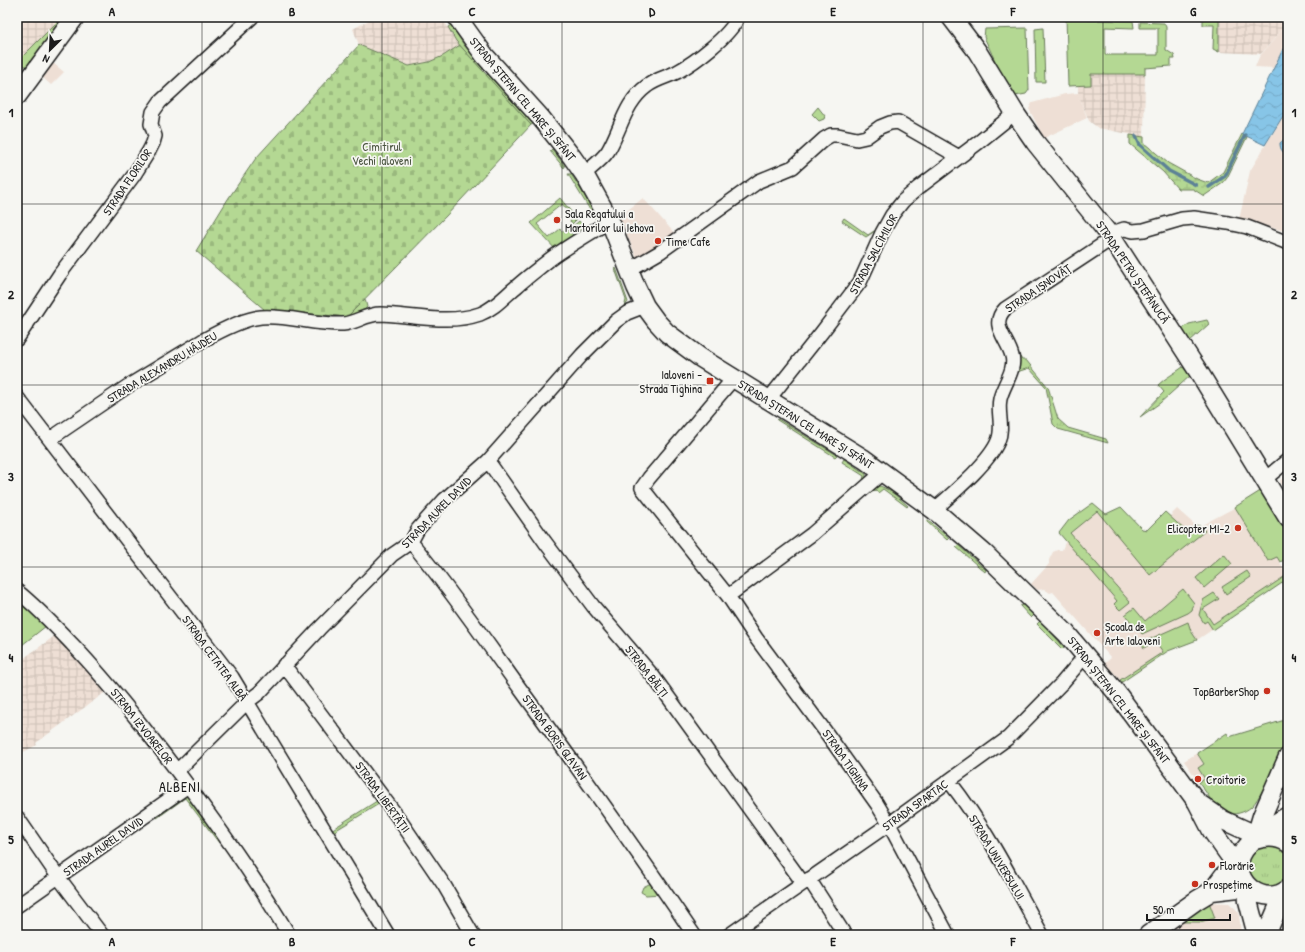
<svg xmlns="http://www.w3.org/2000/svg" width="1305" height="952" font-family="'Patrick Hand',sans-serif">
  <defs>
    <pattern id="industrial-grid" width="8" height="8" patternUnits="userSpaceOnUse"><rect width="8" height="8" fill="#eedfd5"/><path d="M0 4h8M4 0v8" fill="none" stroke="#ccbfb6"/></pattern>
    <pattern id="grass-tufts" width="24" height="20" patternUnits="userSpaceOnUse"><rect width="24" height="20" fill="#b4d893"/><path d="M3 7l-1-3M5 7V3M7 7l1-3M15 17l-1-3M17 17v-4M19 17l1-3" fill="none" stroke="#9ab97e"/></pattern>
    <pattern id="wetland-marsh" width="20" height="14" patternUnits="userSpaceOnUse"><rect width="20" height="14" fill="#b4d893"/><path d="M1 5h8M5 5V1M11 12h8M15 12V8" fill="none" stroke="#9ab97e"/></pattern>
    <pattern id="cemetery-stones" width="16" height="16" patternUnits="userSpaceOnUse"><rect width="16" height="16" fill="#b4d893"/><path d="M2 7V4a2 2 0 0 1 4 0v3zM10 15v-3a2 2 0 0 1 4 0v3z" fill="#9ab97e"/></pattern>
    <pattern id="water-waves" width="16" height="10" patternUnits="userSpaceOnUse"><rect width="16" height="10" fill="#87c5e7"/><path d="M0 5q4-4 8 0t8 0" fill="none" stroke="#74a9c6"/></pattern>
  </defs>
  <rect width="100%" height="100%" fill="#f6f6f2"/>
  <filter id="ink" filterUnits="userSpaceOnUse"><feTurbulence type="fractalNoise" baseFrequency=".025" numOctaves="2"/><feDisplacementMap in="SourceGraphic" scale="8" xChannelSelector="R" yChannelSelector="G"/><feConvolveMatrix kernelMatrix="1 2 1 2 8 2 1 2 1" color-interpolation-filters="sRGB"/></filter>
  <g filter="url(#ink)">
    <!-- built -->
    <path fill="#eedfd5" d="M1288 23V52L1283 49 1275 68 1255 67 1259 57Z
      M53 63 64 72 51 85 43 78Z
      M1078 93 1087 118 1044 138 1029 109 1032 103 1065 94Z
      M1288 108V234L1281 230 1239 220 1250 171Z
      M643 198 677 236 649 254 637 258 619 217Z
      M1288 472V496L1280 481Z
      M1261 490 1277 557 1288 577V579L1197 640 1168 651 1122 682 1105 663 1111 658 1053 592 1050 593 1044 589 1038 590 1031 584 1049 564V560L1053 552 1057 550H1062L1066 540 1059 533 1069 520 1093 503 1106 514 1121 507 1142 529 1147 530 1165 512 1170 516 1177 509 1195 525 1200 526 1232 509Z
      M1197 753 1204 765 1205 779 1199 782 1184 761Z
      M1209 902 1229 903 1239 912 1241 935H1161Z"/>
    <!-- industrial -->
    <path fill="url(#industrial-grid)" d="M17 17H62L17 62Z
      M374 17H442L456 41 460 45 444 56 429 62 409 66 359 45 353 29Z
      M1219 17H1288V23L1261 54 1219 52Z
      M1091 74H1145L1144 137 1098 128 1089 121 1078 94V86L1091 85Z
      M56 635 107 691 36 743 37 745 17 755V663Z"/>
    <!-- grass -->
    <path fill="url(#grass-tufts)" stroke="#687a58" d="M1207 320 1209 324 1189 342 1179 331 1189 324Z
      M1016 351 1022 360H1026L1048 387 1058 419 1068 428 1106 439 1108 443 1058 429 1053 424 1046 387 1029 368 1020 371 1013 376Z
      M380 799 382 802 333 832 331 830Z
      M1266 841 1288 850V882L1273 890 1251 882C1243 854 1242 858 1266 841Z"/>
    <!-- wetland -->
    <path fill="url(#wetland-marsh)" stroke="#687a58" d="M1242 134 1247 137 1227 178 1223 183 1204 196 1193 189H1178L1163 172 1130 144V135L1144 137V143L1168 163 1197 179 1208 183 1223 172Z"/>
    <!-- cemetery -->
    <path fill="url(#cemetery-stones)" stroke="#687a58" d="M359 45 409 66 429 62 443 56 460 45 531 125 446 216 347 317 265 310 196 251 228 199 256 158Z"/>
    <!-- green -->
    <path fill="#b4d893" stroke="#687a58" d="M62 17H65L33 65 24 66 17 62Z
      M1066 17H1088V20L1133 21 1134 28 1105 27V55H1158V28H1140V22L1164 23 1166 27V50L1174 55 1175 59H1171V66L1145 68V74H1091V85L1068 86Z
      M1203 17H1219V52L1213 49 1214 25H1203Z
      M451 25 464 45 483 68 482 70 456 41 448 27Z
      M1027 28 1029 90 1026 94 1015 96 1005 82 984 37 985 29Z
      M1043 28 1045 82H1036L1035 29Z
      M489 74 533 124 531 125 486 75Z
      M818 107 825 116 824 119 819 121 812 114Z
      M552 149 565 166 564 168 550 151Z
      M568 174H571C581 189 590 205 599 221L598 223Z
      M560 198 577 219 572 224 570 221 574 218 562 204 537 224 549 238 560 229 561 231H567L568 230 576 238 557 251 531 223Z
      M844 218 868 235 874 231H875L866 237 842 221Z
      M579 221 587 230 578 236 571 228Z
      M616 268 628 302 621 310 625 304 626 300 615 269Z
      M365 299 367 307 364 311 345 320 282 312 347 317Z
      M1183 367 1190 376 1160 403 1140 417 1164 392 1158 385C1165 378 1175 373 1183 367Z
      M778 419 837 455 835 457 777 420Z
      M844 459 866 474V479L863 480 864 476 842 462Z
      M880 486C891 490 900 499 908 506L907 507 883 489 878 493 876 490 865 496 871 489Z
      M1262 490 1288 535V558L1280 562 1277 557 1268 561 1235 507Z
      M1093 503 1106 514 1121 507 1142 529 1147 530 1165 512 1188 533 1195 525 1200 526 1205 531 1150 575 1097 511 1070 533 1130 602 1120 610 1114 604 1117 601 1059 533 1069 520Z
      M927 520 949 538 947 540 926 521Z
      M958 545 986 570 985 572 956 547Z
      M1224 554 1232 564 1204 588 1196 578Z
      M1247 571 1251 577 1226 594 1222 587Z
      M1285 571H1288V579L1213 630 1207 621 1204 623 1199 615 1203 600 1214 593 1219 599 1203 609 1213 624 1287 575Z
      M1183 589 1194 603 1192 610 1188 613 1142 634 1125 615 1134 608 1145 621Z
      M17 600 46 626 17 649Z
      M1024 605 1034 615 1031 618 1020 606Z
      M1040 621H1041L1064 647 1062 649 1037 624Z
      M1188 622 1191 631 1197 640 1168 651 1122 682 1120 680 1163 652 1155 641 1144 648 1142 644 1150 639Z
      M1288 719C1288 723 1289 728 1288 732 1286 745 1260 800 1251 807 1244 813 1236 814 1227 815L1215 806 1199 782 1205 779 1198 768 1204 764 1197 753 1227 733 1229 737Z
      M185 794 191 797 219 837V843L185 798 157 818 156 816Z
      M653 882 661 894 646 895 641 892 643 887Z
      M1209 902 1215 918 1200 922H1181Z"/>
    <!-- water -->
    <path fill="url(#water-waves)" stroke="#5c8196" d="M1283 49 1288 52V108L1265 145 1242 134Z
      M1288 136V156C1283 152 1280 150 1280 143Z"/>
    <g fill="none" stroke-linecap="round" stroke-linejoin="round">
      <!-- stream -->
      <path stroke="#5c8196" stroke-width="3.5" d="M1136 136 1140 145 1169 171 1196 185
        M1209 187 1225 176 1245 135"/>
      <defs>
        <path id="street" d="M584 174C592 167 602 160 608 151 621 129 625 102 647 86 656 79 667 77 677 72 695 62 730 36 738 17
          M629 270 660 252 759 181 793 167 824 139 831 135H838L857 139 866 137 880 127 890 123 898 122 959 157
          M17 339 60 274 134 175 149 151 153 143 155 136 151 124 153 112 160 102 252 17
          M733 379 649 478 642 488 728 596 756 638 825 731 877 804 889 824 948 935
          M17 397 232 677 388 935
          M768 400 822 332 860 282 882 233 892 215 903 201 918 188 979 142 1015 113
          M50 439 128 386 202 341C218 332 242 319 261 317 288 315 315 325 343 324 356 323 366 314 380 314 413 315 448 325 480 314 494 309 505 296 516 287 527 277 538 269 549 260 568 246 590 233 610 221
          M488 461 545 542 593 606 653 676 803 883
          M1265 479 1288 460
          M934 510C952 494 989 463 998 441 1004 427 997 413 1000 399 1003 385 1016 370 1012 356 1008 339 989 325 1005 309L1105 243 1118 231 1124 229 1133 231 1144 230 1182 219 1194 218 1228 223 1247 227 1288 243
          M411 542C450 589 485 640 521 690 580 771 638 852 694 935
          M17 591C37 607 54 625 72 644 97 670 120 698 143 727 195 793 246 862 289 935
          M728 596 812 534 882 473
          M284 665 397 816 444 885 473 935
          M177 771 247 702 259 693 319 629 392 555 411 542 418 529 444 500 488 461 582 355 616 321 627 313 645 306
          M949 781C986 828 1014 883 1042 935
          M17 817 59 878 102 935
          M809 879 845 935
          M17 906 188 786
          M729 935 889 824 1008 738 1062 683 1085 656"/>
        <path id="secondary" d="M457 17 485 56 541 118 572 157 584 174 610 221 636 287 645 306 656 321 667 333 701 358 864 459 934 510 985 554 1066 633 1116 692 1197 802 1212 831 1239 869
          M951 17 977 51 1015 113 1035 142 1112 238 1200 374 1288 518
          M17 96 75 17
          M1201 805 1223 820 1247 831 1255 840
          M1288 816C1275 823 1246 842 1241 856 1231 883 1265 908 1288 889
          M1255 839 1262 816 1288 757
          M1255 840C1267 836 1278 836 1288 843
          M1247 887 1248 901 1257 935
          M1212 891 1247 887
          M1148 935 1197 900 1212 891 1224 875 1231 870 1239 869
          M1266 935 1285 891"/>
      </defs>
      <!-- street casing -->
      <use href="#street" stroke="#1c1c1c" stroke-width="16"/>
      <!-- secondary casing -->
      <use href="#secondary" stroke="#1c1c1c" stroke-width="21"/>
      <!-- street -->
      <use href="#street" stroke="#f6f6f2" stroke-width="13"/>
      <!-- secondary -->
      <use href="#secondary" stroke="#f6f6f2" stroke-width="18"/>
    </g>
  </g>
  <!-- grid -->
  <path fill="none" stroke="#1c1c1c" stroke-width="1" stroke-opacity="0.55" d="M202 17V935M382 17V935M562 17V935M743 17V935M923 17V935M1103 17V935M17 204H1288M17 385H1288M17 567H1288M17 748H1288"/>
  <!-- markers -->
  <g fill="#c8321e" stroke="#f6f6f2" stroke-width="1.5">
    <circle cx="557" cy="220" r="4"/>
    <circle cx="658" cy="241" r="4"/>
    <rect x="706" y="377" width="8" height="8" rx="2"/>
    <circle cx="1238" cy="528" r="4"/>
    <circle cx="1097" cy="633" r="4"/>
    <circle cx="1267" cy="691" r="4"/>
    <circle cx="1198" cy="779" r="4"/>
    <circle cx="1212" cy="865" r="4"/>
    <circle cx="1195" cy="884" r="4"/>
  </g>
  <g text-anchor="middle" dominant-baseline="central" stroke-width="3.5" stroke-linejoin="round" paint-order="stroke">
    <!-- street labels -->
    <g font-size="12" fill="#1c1c1c" stroke="#f6f6f2">
      <text transform="translate(523 99) rotate(50)">STRADA ȘTEFAN CEL MARE ȘI SFÂNT</text>
      <text transform="translate(127 182) rotate(-56)">STRADA FLORILOR</text>
      <text transform="translate(873 254) rotate(-62)">STRADA SALCÎMILOR</text>
      <text transform="translate(1133 272) rotate(56)">STRADA PETRU ȘTEFĂNUCĂ</text>
      <text transform="translate(1038 288) rotate(-34)">STRADA IȘNOVĂȚ</text>
      <text transform="translate(162 367) rotate(-31)">STRADA ALEXANDRU HÂJDEU</text>
      <text transform="translate(806 424) rotate(32)">STRADA ȘTEFAN CEL MARE ȘI SFÂNT</text>
      <text transform="translate(436 512) rotate(-46)">STRADA AUREL DAVID</text>
      <text transform="translate(215 658) rotate(54)">STRADA CETATEA ALBĂ</text>
      <text transform="translate(647 671) rotate(52)">STRADA BĂLȚI</text>
      <text transform="translate(1119 700) rotate(52)">STRADA ȘTEFAN CEL MARE ȘI SFÂNT</text>
      <text transform="translate(142 726) rotate(52)">STRADA IZVOARELOR</text>
      <text transform="translate(555 737) rotate(54)">STRADA BORIS GLAVAN</text>
      <text transform="translate(846 760) rotate(55)">STRADA TIGHINA</text>
      <text transform="translate(383 797) rotate(54)">STRADA LIBERTĂȚII</text>
      <text transform="translate(915 805) rotate(-36)">STRADA SPARTAC</text>
      <text transform="translate(103 846) rotate(-35)">STRADA AUREL DAVID</text>
      <text transform="translate(997 857) rotate(59)">STRADA UNIVERSULUI</text>
    </g>
    <!-- park labels -->
    <g font-size="12" fill="#4a5440" stroke="#f6f6f2">
      <text x="382" y="146">Cimitirul<tspan x="382" dy="14">Vechi Ialoveni</tspan></text>
    </g>
    <!-- poi labels -->
    <g font-size="12" fill="#1c1c1c" stroke="#f6f6f2" text-anchor="start">
      <text x="565" y="213">Sala Regatului a<tspan x="565" dy="14">Martorilor lui Iehova</tspan></text>
      <text x="666" y="241">Time Cafe</text>
      <text x="702" y="374" text-anchor="end">Ialoveni -<tspan x="702" dy="14">Strada Tighina</tspan></text>
      <text x="1230" y="528" text-anchor="end">Elicopter MI-2</text>
      <text x="1105" y="626">Școala de<tspan x="1105" dy="14">Arte Ialoveni</tspan></text>
      <text x="1259" y="691" text-anchor="end">TopBarberShop</text>
      <text x="1206" y="779">Croitorie</text>
      <text x="1220" y="865">Florărie</text>
      <text x="1203" y="884">Prospețime</text>
    </g>
    <!-- quarter labels -->
    <g font-size="14" letter-spacing="1" fill="#1c1c1c" stroke="#f6f6f2">
      <text x="180" y="786">ALBENI</text>
    </g>
  </g>
  <!-- margin -->
  <rect width="1305" height="952" fill="none" stroke="#f6f6f2" stroke-width="44"/>
  <!-- north arrow -->
  <g transform="translate(50 50) rotate(204)" stroke="#f6f6f2" stroke-width="3" paint-order="stroke">
  <path d="M0-3L7 15L0 10L-7 15Z" fill="#1c1c1c"/>
  <text y="-6" font-size="11" font-weight="bold" text-anchor="middle" fill="#1c1c1c">N</text>
  </g>
  <!-- scale -->
  <path d="M1147 914v6h83v-6" fill="none" stroke="#1c1c1c" stroke-width="2"/>
  <text x="1153" y="914" font-size="12" fill="#1c1c1c" stroke="#f6f6f2" stroke-width="3" paint-order="stroke">50 m</text>
  <rect x="22" y="22" width="1261" height="908" fill="none" stroke="#1c1c1c" stroke-width="1.5"/>
  <g font-size="13" text-anchor="middle" font-weight="bold" fill="#1c1c1c">
    <text x="112" y="16">A</text>
    <text x="292" y="16">B</text>
    <text x="472" y="16">C</text>
    <text x="652" y="16">D</text>
    <text x="833" y="16">E</text>
    <text x="1013" y="16">F</text>
    <text x="1193" y="16">G</text>
    <text x="11" y="117">1</text>
    <text x="1294" y="117">1</text>
    <text x="11" y="299">2</text>
    <text x="1294" y="299">2</text>
    <text x="11" y="481">3</text>
    <text x="1294" y="481">3</text>
    <text x="11" y="662">4</text>
    <text x="1294" y="662">4</text>
    <text x="11" y="844">5</text>
    <text x="1294" y="844">5</text>
    <text x="112" y="946">A</text>
    <text x="292" y="946">B</text>
    <text x="472" y="946">C</text>
    <text x="652" y="946">D</text>
    <text x="833" y="946">E</text>
    <text x="1013" y="946">F</text>
    <text x="1193" y="946">G</text>
  </g>
</svg>
